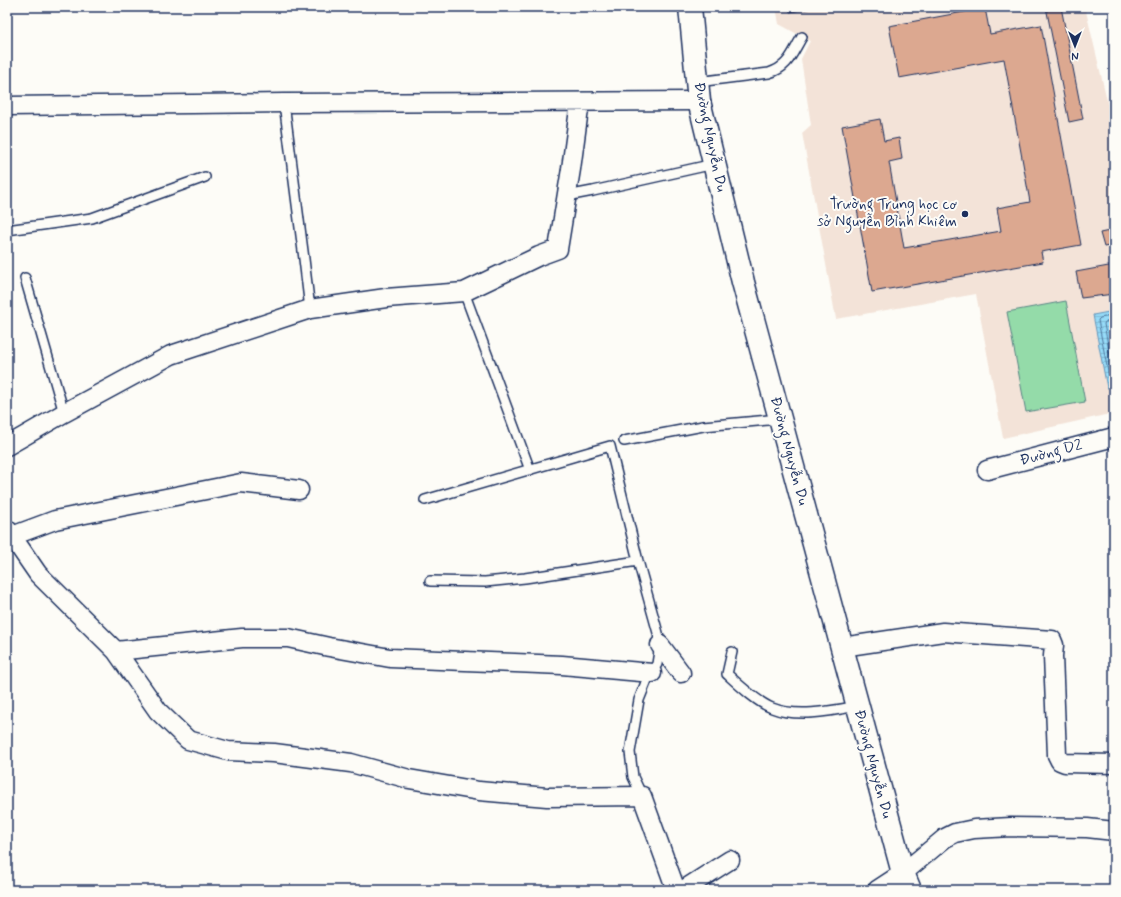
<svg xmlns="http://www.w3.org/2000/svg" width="1121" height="897" font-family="Mynerve,sans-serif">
  <defs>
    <pattern id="water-rules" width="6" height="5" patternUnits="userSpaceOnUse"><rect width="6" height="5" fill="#96dbf8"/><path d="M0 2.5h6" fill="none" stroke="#81bcd7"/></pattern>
  </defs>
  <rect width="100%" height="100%" fill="#fdfcf7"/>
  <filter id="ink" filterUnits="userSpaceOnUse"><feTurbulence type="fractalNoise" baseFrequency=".025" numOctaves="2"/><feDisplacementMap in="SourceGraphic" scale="8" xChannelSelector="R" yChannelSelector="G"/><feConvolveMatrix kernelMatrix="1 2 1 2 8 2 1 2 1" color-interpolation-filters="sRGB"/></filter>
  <g filter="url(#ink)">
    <!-- built -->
    <path fill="#f3e3d8" d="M776 7H1085L1114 130V413L1003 438 976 294 836 319 802 133 811 125 801 59 810 41 779 24Z"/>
    <!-- green -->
    <path fill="#94dba9" stroke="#588584" d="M1066 301 1085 402 1026 412 1007 312Z"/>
    <!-- water -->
    <path fill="url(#water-rules)" stroke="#6596ba" d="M1114 311V387L1107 388 1093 315Z"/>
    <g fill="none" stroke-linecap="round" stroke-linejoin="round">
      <!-- shore -->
      <path stroke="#4c749c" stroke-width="1" d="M1114 315 1100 318 1098 320 1110 382 1111 383H1114
        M1114 320 1105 322 1104 324 1114 377"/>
    </g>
    <!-- building -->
    <path fill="#dca890" stroke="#1b2f5e" d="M790 7H818L790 12Z
      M1046 7H1061L1083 119 1069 122Z
      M985 8 990 34 1041 25 1081 245 1041 252 1043 262 872 292 842 126 880 119 884 141 899 138 902 159 889 162 904 248 1001 231 997 208 1030 202 1004 59 899 78 889 26Z
      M1114 230V245L1104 247 1100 233Z
      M1114 265V294L1081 298 1076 272Z"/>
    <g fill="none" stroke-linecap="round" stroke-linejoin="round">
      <defs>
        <path id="service" d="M697 82 769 73C789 67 792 53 802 37
          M284 103 304 259 310 309
          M567 196 593 191 714 164
          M7 230 92 218 205 177
          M25 278 64 413
          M464 292 530 470
          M624 441 703 426 780 419
          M425 500 610 446 638 561 658 633 660 645 657 664 647 680 639 700 630 752 633 777 642 796
          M430 581 485 582 525 578 638 561
          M732 652 727 674C739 685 757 702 772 708 797 718 831 711 858 706"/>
        <path id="minor" d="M7 106 284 103 699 101
          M7 446 64 413 171 355 310 309 386 298 464 292 539 256 558 249 571 169 580 102
          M987 470 1114 437
          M7 529 38 574 116 651 158 711 188 740 228 751 274 753 351 763 409 779 479 791 547 797 642 796 676 890
          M12 536 55 520 241 483 299 490
          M660 645 681 673
          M842 647 943 632 1052 640 1054 645 1053 656 1057 755 1060 761 1065 763 1114 764
          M116 651 242 638H288L329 647 390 658 562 665 652 673
          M683 890 730 860
          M877 890 903 873 945 838 955 833 974 829 1011 827 1087 828 1114 831"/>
        <path id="secondary" d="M690 7 699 101 743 282 903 873 910 890"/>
      </defs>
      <!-- service casing -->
      <use href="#service" stroke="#1b2f5e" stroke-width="12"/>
      <!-- minor casing -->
      <use href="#minor" stroke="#1b2f5e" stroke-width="21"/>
      <!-- secondary casing -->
      <use href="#secondary" stroke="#1b2f5e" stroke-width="25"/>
      <!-- service -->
      <use href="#service" stroke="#fdfcf7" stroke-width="9"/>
      <!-- minor -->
      <use href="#minor" stroke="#fdfcf7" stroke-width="18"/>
      <!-- secondary -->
      <use href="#secondary" stroke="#fdfcf7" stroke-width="22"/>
    </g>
  </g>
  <!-- markers -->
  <circle fill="#1b2f5e" stroke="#fdfcf7" stroke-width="1.5" cx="965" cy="214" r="4"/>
  <g text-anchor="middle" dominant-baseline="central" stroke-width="4" stroke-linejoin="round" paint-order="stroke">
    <!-- street labels -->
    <g font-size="15" fill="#1b2f5e" stroke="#fdfcf7">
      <text transform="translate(710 137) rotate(78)">Đường Nguyễn Du</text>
      <text transform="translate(789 451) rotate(75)">Đường Nguyễn Du</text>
      <text transform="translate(1051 453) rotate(-15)">Đường D2</text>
      <text transform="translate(873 764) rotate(75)">Đường Nguyễn Du</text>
    </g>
    <!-- poi labels -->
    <g font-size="15" fill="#1b2f5e" stroke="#fdfcf7" text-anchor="end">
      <text x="957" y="205">Trường Trung học cơ<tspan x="957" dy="17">sở Nguyễn Bỉnh Khiêm</tspan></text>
    </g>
  </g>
  <!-- margin -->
  <rect width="1121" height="897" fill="none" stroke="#fdfcf7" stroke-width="24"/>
  <rect x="12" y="12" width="1097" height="873" fill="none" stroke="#1b2f5e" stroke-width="1.5" filter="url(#ink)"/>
  <!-- north arrow -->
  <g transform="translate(1075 46) rotate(180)" stroke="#fdfcf7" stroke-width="3" paint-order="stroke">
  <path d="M0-3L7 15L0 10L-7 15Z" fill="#1b2f5e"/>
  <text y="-6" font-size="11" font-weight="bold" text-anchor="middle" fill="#1b2f5e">N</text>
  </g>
</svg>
